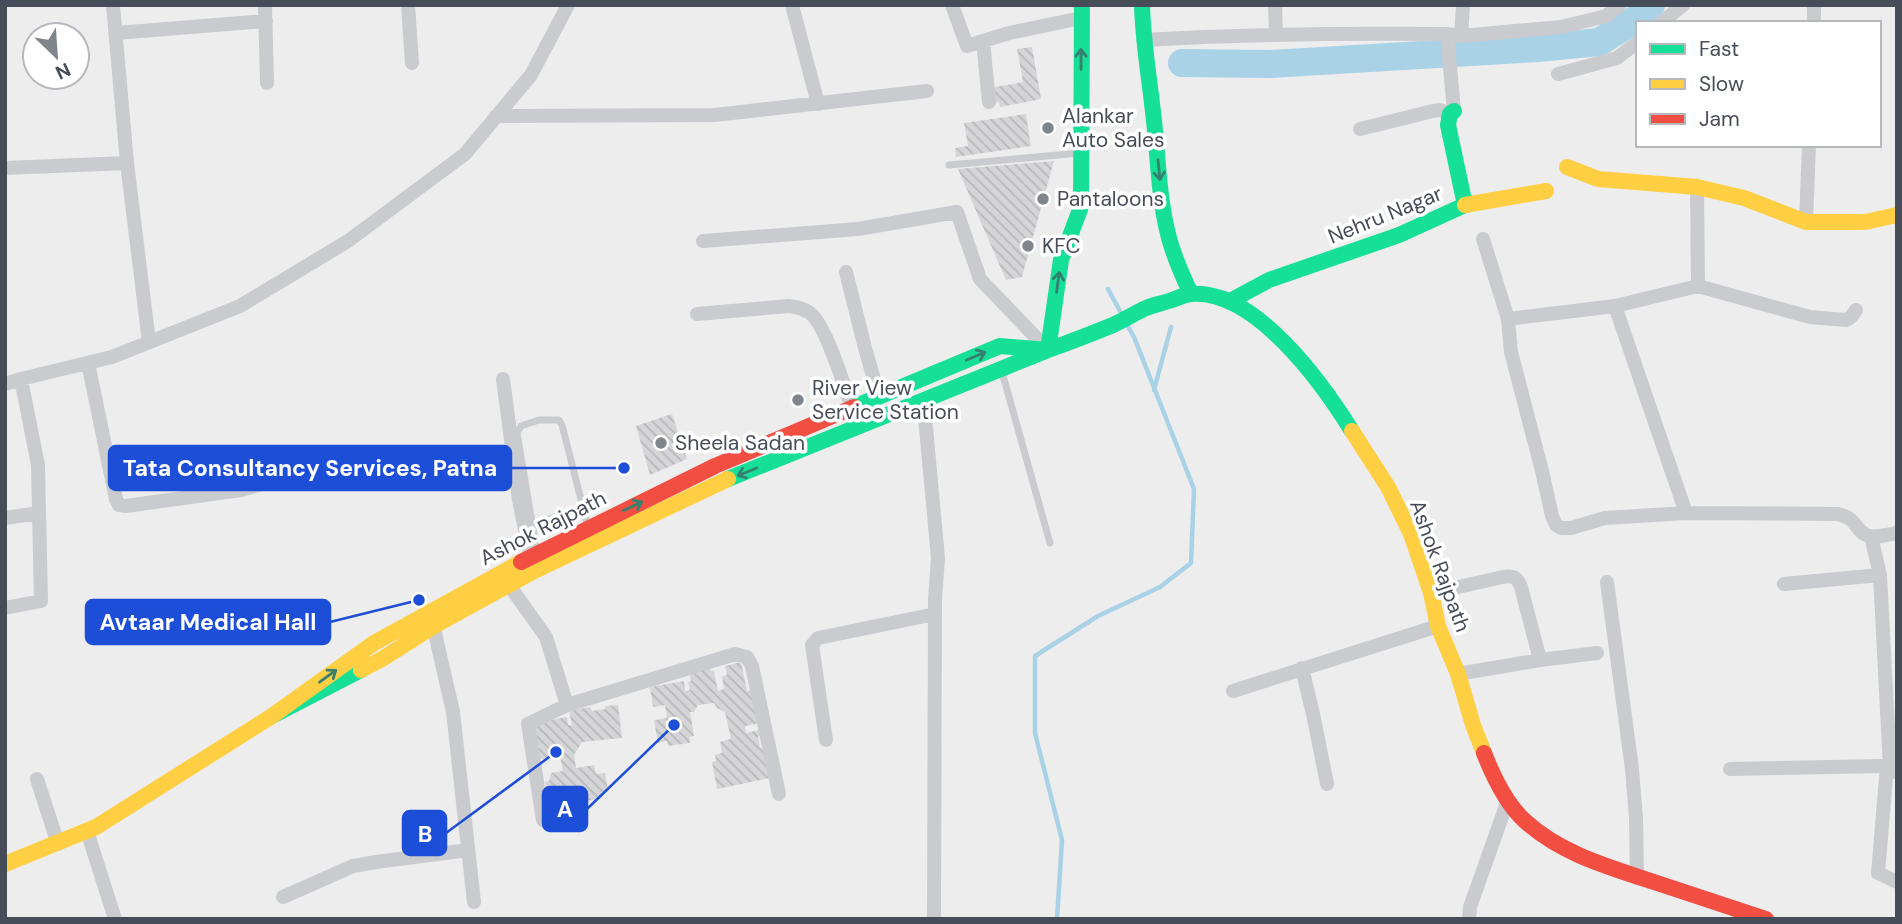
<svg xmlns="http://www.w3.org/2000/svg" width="1902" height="924" font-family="'DM Sans',sans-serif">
  <defs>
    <pattern id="building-back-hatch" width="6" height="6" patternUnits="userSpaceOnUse" patternTransform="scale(1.75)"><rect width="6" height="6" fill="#d5d5d7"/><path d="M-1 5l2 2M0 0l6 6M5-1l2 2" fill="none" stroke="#b8b8bb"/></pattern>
  </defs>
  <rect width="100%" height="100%" fill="#ededed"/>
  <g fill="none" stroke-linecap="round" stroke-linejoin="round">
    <!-- stream -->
    <path stroke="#a9d2e7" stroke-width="4.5" d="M1108 289 1121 313
      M1154 390 1171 327
      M1057 919 1062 840 1035 733V656L1098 616 1160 587 1191 563 1194 489 1134 337 1126 323"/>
    <!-- river -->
    <path stroke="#a9d2e7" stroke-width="28" d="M1182 63 1270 64 1538 48 1599 42 1641 16 1651 5"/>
  </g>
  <!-- building -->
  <path fill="url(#building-back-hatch)" d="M1032 47 1041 99 1000 107 999 102 993 103 990 88 1023 82 1017 49Z
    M1026 114 1031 146 956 157 955 148 968 146 964 123Z
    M1054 161 1022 277 1006 280 958 169Z
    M672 414 687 459 650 475 636 426Z
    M741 662 747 691 752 690 759 723 745 726 746 733 763 729 764 735 758 736 760 748 764 747 770 778 717 789 712 762 716 761 715 755 722 753 720 742 731 739 725 712 717 708 714 703 698 705 694 712H690L694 736 689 737 690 743 668 746 667 741 658 743 654 720 667 718 665 705 653 707 650 687 684 681 685 691 690 690 688 682 691 681 689 670 709 667 710 670 714 672 718 691 724 689 722 676 727 675 725 666Z
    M618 705 622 738 582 742 574 755 576 768 594 765 596 774 605 773 608 791 601 792 602 798 581 802 579 789 570 790 572 802 550 806 545 782 549 781 551 773 563 771 560 756 538 760 536 748H539L534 723 567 717 568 725H572L569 711 590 707 592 711 605 709V706Z"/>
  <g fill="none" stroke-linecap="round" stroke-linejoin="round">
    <!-- lane -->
    <path stroke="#c9cbce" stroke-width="7" d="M949 165 1080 153
      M1002 372 1050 543
      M532 525 583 507
      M537 552 517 433 521 426 539 420H559L562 425 588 527"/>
    <!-- street -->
    <path stroke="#c9cbce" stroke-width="14" d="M113 5 127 163 149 342
      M265 5 267 83
      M408 5 412 63
      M792 5 818 104
      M952 5 967 46 1009 33 1081 18
      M1275 5 1276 34
      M1661 23 1683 5
      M1814 23V5
      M116 33 266 21
      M1447 34 1454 111
      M1461 36 1463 5
      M1143 40C1244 34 1345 33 1447 34L1461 36 1561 27 1606 16 1620 5
      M983 41 989 102
      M1558 74 1617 58 1638 42
      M496 116 714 115 927 91
      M1360 129 1433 111 1440 110 1450 114
      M5 168 127 163
      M1697 187 1698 286
      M1806 222 1809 145
      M1483 239 1508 319 1511 352 1542 471 1552 516 1556 525 1561 528H1571L1605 518 1686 513 1838 514C1858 519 1854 529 1866 535 1874 539 1889 534 1897 533
      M703 241 858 229 957 212 980 279 1048 350
      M846 272 865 348 879 397
      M1615 306 1698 286 1810 317 1846 320 1851 317 1856 310
      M697 314 789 306C796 307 803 308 810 313 826 325 844 386 852 408
      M1508 319 1615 306 1686 513
      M88 363 116 499 119 505 126 506 241 490 262 484 295 483
      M503 379 519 500 532 563
      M5 384 21 379 112 357 240 306 348 241 465 154 531 75 568 5
      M917 402 925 417 938 558 935 599 934 919
      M5 518 39 513
      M1871 536 1880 575 1890 768
      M1607 582 1632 769 1636 818 1637 878
      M1784 584 1880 575
      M509 585 546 637 567 705 735 654 747 657 752 666 779 794
      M1431 593 1503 577C1513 575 1517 577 1521 587L1540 660
      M5 608 41 601 38 465 21 379
      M432 620 453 712 474 902
      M1302 668 1313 714 1327 784
      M1458 674 1540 660 1597 653
      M1233 691 1438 626
      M826 740 812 645 818 638 935 614
      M1887 766 1878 873 1897 882
      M1730 769 1882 766 1890 768 1896 772
      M37 779 58 844
      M543 820 528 724 567 705
      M87 831 115 919
      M283 897 353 866 376 862 468 850
      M1469 919 1470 907 1508 800"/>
    <!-- fast -->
    <path stroke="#16e098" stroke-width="16" d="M1142 5C1143 42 1149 75 1153 112 1158 152 1158 194 1168 234 1173 255 1182 275 1191 294
      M1230 301 1269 280 1399 235 1465 205 1448 125 1450 114 1454 111
      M1048 350 1061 260 1081 207 1082 5
      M1048 350C1070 342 1091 334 1113 325 1124 320 1135 313 1146 308 1154 305 1163 303 1172 300 1178 298 1186 294 1192 294 1256 290 1322 383 1352 431
      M728 479 1048 350 1000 346 854 407
      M272 716 361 670"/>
    <!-- slow -->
    <path stroke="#ffcf43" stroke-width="16" d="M1567 167 1598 179 1697 187 1744 198 1806 222H1865L1897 215
      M1465 205 1546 191
      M1352 431 1388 487 1411 534 1431 593 1438 626 1458 674 1473 725 1484 753
      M361 670 382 659 434 626 534 571 728 479
      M5 864 96 827 272 716 374 643 521 562"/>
    <!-- jam -->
    <path stroke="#f24e42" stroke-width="16" d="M521 562 715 466 854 407
      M1484 753C1493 776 1506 804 1525 821 1561 854 1609 867 1654 882 1691 894 1729 907 1766 919"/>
  </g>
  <!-- one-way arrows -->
  <defs><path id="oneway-shaft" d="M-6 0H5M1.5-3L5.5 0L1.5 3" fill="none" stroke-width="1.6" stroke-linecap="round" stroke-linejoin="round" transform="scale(1.75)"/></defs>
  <g stroke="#35806e">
    <use href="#oneway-shaft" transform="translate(1081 59) rotate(-90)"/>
    <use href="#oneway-shaft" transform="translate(1159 170) rotate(84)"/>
    <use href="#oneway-shaft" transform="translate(1058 282) rotate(-82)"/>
    <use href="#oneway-shaft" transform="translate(976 356) rotate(-23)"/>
    <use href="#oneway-shaft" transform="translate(747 472) rotate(158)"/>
    <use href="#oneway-shaft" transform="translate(633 506) rotate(-26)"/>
    <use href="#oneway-shaft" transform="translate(328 676) rotate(-36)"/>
  </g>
  <!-- markers -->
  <g fill="#80858c" stroke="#fff" stroke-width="2.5">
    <circle cx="1048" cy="128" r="7"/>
    <circle cx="1043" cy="199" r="7"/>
    <circle cx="1028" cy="246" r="7"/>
    <circle cx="798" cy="400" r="7"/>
    <circle cx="661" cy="443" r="7"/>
  </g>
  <g text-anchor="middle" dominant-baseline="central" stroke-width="7" stroke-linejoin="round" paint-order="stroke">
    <!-- poi labels -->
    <g font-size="21" fill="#464d58" stroke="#fff" text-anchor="start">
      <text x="1062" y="116">Alankar<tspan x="1062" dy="24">Auto Sales</tspan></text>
      <text x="1057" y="199">Pantaloons</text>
      <text x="1042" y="246">KFC</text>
      <text x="812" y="388">River View<tspan x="812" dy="24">Service Station</tspan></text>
      <text x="675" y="443">Sheela Sadan</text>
    </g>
    <!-- street labels -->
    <g font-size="21" fill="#464d58" stroke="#fff">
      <text transform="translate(1385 215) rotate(-22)">Nehru Nagar</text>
      <text transform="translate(543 528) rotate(-27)">Ashok Rajpath</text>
      <text transform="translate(1440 566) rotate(70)">Ashok Rajpath</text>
    </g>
  </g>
  <!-- callouts -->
  <path fill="none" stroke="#1d4ed8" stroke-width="2.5" d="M624 468L511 468M419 600L330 622M674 725L587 809M556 752L446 833"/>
  <g fill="#1d4ed8" stroke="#fff" stroke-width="2.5">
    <circle cx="624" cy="468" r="7"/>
    <circle cx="419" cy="600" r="7"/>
    <circle cx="674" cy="725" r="7"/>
    <circle cx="556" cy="752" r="7"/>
  </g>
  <g fill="#1d4ed8" stroke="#1d4ed8" stroke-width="2.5">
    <rect x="109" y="446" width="402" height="44" rx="7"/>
    <rect x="86" y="600" width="244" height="44" rx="7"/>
    <rect x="543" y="787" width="44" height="44" rx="7"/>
    <rect x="403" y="811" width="43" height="44" rx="7"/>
  </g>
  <g font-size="23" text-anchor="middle" font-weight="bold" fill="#fff">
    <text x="310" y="476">Tata Consultancy Services, Patna</text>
    <text x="208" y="630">Avtaar Medical Hall</text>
    <text x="565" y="817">A</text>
    <text x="425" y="842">B</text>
  </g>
  <!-- border -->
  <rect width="1902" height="924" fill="none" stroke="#464d58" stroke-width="14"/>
  <!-- legend -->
  <rect x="1636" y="21" width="245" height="126" fill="#ffffff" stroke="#b5b8bc" stroke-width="2"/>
  <rect x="1650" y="44" width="35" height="10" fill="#16e098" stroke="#b5b8bc" stroke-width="2"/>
  <text x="1699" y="56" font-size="21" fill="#464d58">Fast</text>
  <rect x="1650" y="79" width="35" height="10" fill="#ffcf43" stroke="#b5b8bc" stroke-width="2"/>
  <text x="1699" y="91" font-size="21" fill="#464d58">Slow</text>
  <rect x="1650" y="114" width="35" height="10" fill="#f24e42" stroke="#b5b8bc" stroke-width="2"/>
  <text x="1699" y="126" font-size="21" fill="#464d58">Jam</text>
  <!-- north arrow -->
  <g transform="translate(56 56) rotate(155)"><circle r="33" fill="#ffffff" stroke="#b5b8bc" stroke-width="2"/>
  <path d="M0-5L12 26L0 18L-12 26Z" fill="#80858c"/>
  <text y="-10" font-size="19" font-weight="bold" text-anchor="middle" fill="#464d58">N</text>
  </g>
</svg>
